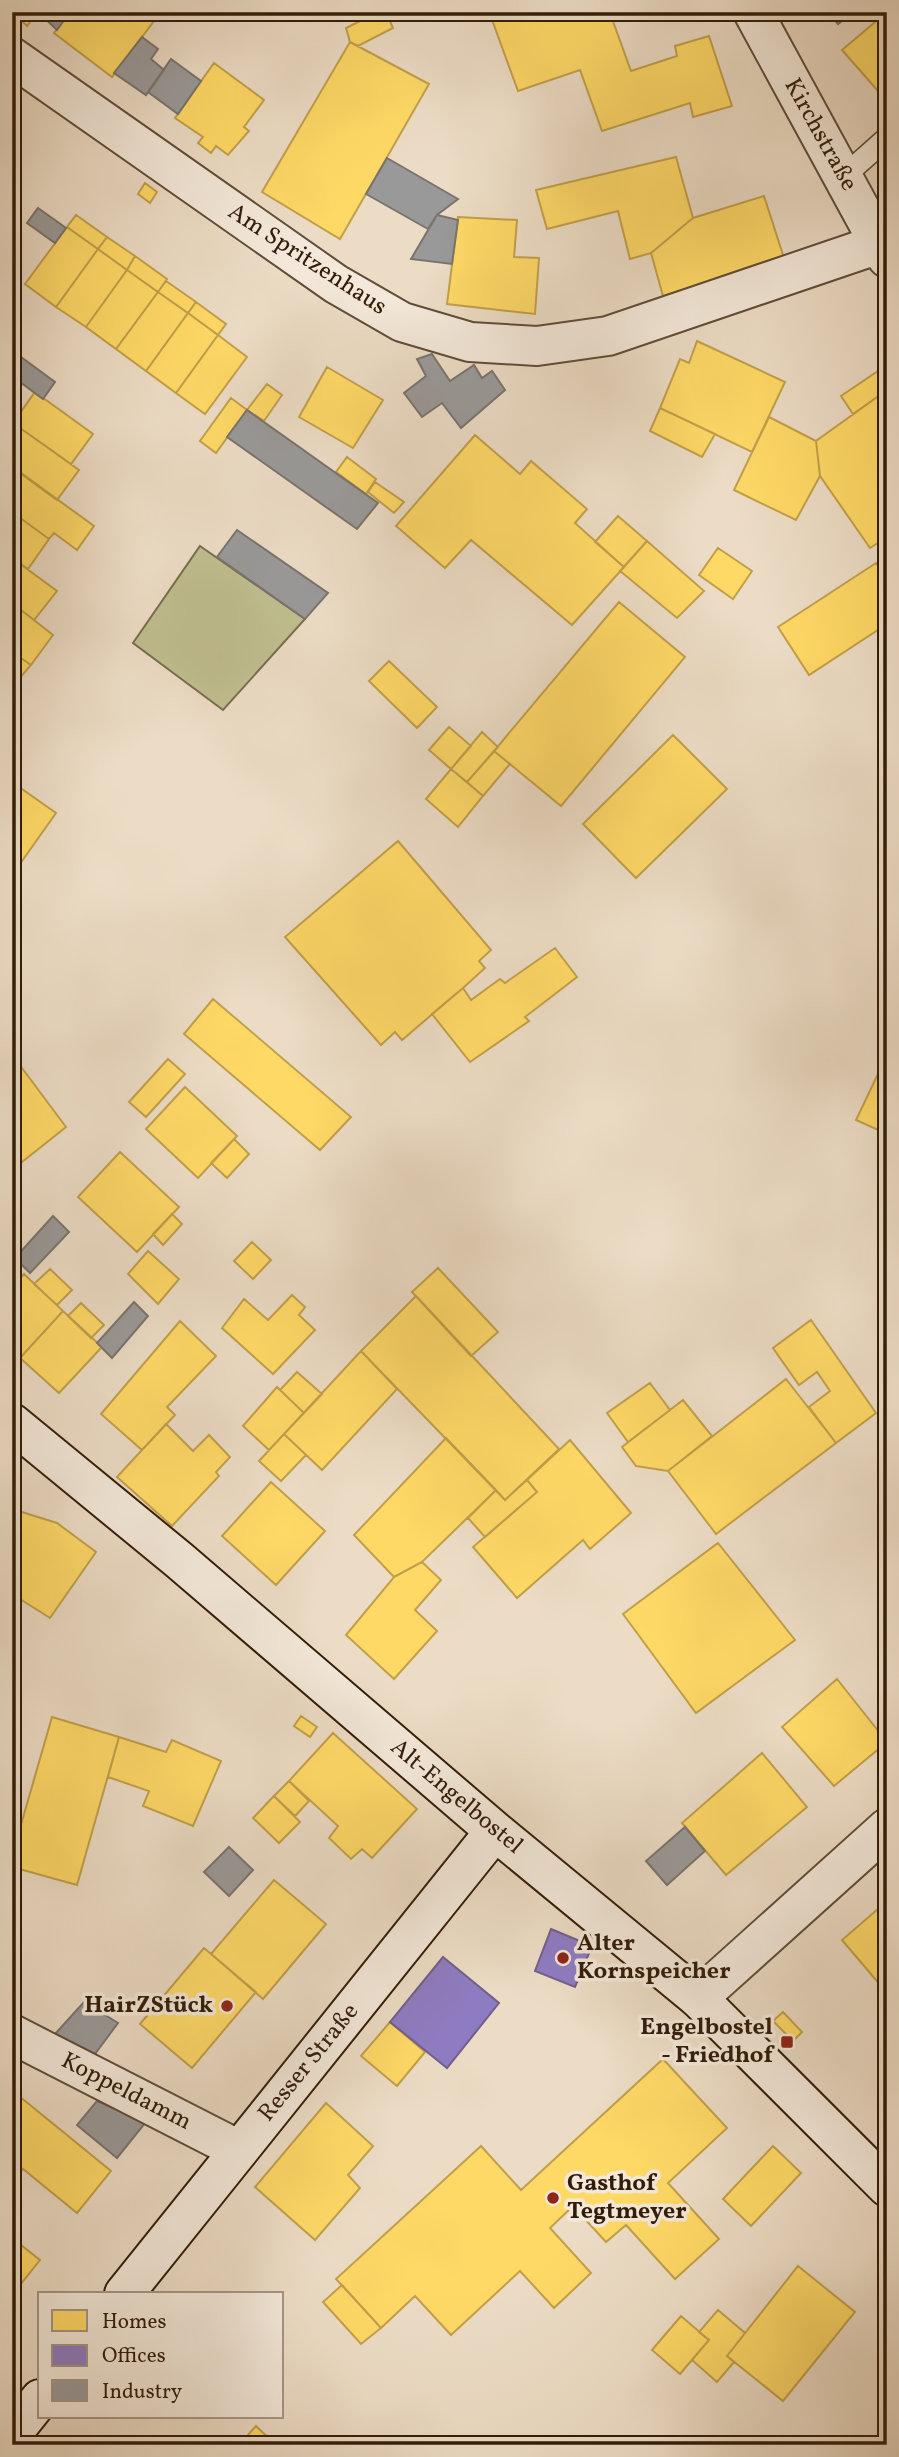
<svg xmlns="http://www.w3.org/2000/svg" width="899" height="2457" font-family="Vollkorn,serif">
  <rect width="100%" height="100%" fill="#ecdcc5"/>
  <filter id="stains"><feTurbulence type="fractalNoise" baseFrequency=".00286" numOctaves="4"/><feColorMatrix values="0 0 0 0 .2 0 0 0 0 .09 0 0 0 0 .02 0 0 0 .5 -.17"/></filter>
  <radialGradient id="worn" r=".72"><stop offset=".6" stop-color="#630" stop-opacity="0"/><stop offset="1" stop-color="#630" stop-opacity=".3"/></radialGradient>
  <!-- green -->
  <path fill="#bfbe90" stroke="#786d4c" stroke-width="2" d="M200 546 305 619 223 710 133 643Z"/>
  <!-- homes -->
  <path fill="#ffd966" stroke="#c2a04a" stroke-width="2" d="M12 12H38L27 26Z
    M70 12H142L154 21 112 77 54 33Z
    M378 12H386L393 28 358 46 350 42 346 28Z
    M504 12H612L610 13 631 71 677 56 675 46 709 36 732 106 693 117 690 103 602 131 580 70 518 91 491 17Z
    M887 12V83L878 91 842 50Z
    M350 42 429 84 340 239 262 192Z
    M214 63 264 100 244 127 249 131 228 155 216 146 211 153 198 143 203 137 175 118Z
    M676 157 693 218 651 253 630 259 618 211 547 229 536 190Z
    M145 183 157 192 150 203 138 194Z
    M764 196 785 261 663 296 651 253 693 218Z
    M76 215 107 237 98 249 67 227Z
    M458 217 517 220 514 257 539 258 535 314 447 304Z
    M67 227 98 249 56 307 25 284Z
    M107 237 135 256 127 270 98 249Z
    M98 249 127 270 86 327 56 307Z
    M135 256 167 279 158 292 127 270Z
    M127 270 158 292 116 349 86 327Z
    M166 281 196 302 188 313 158 292Z
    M158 292 188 313 146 371 116 349Z
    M196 302 226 324 218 335 188 313Z
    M188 313 218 335 176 393 146 371Z
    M218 335 247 357 205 414 176 393Z
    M697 341 785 382 752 452 660 408 680 359 689 363Z
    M887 365V390L853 414 841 396Z
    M327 367 383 400 353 448 299 417Z
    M267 384 282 395 264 421 247 410Z
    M887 390V537L870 548 820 476 816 441Z
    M35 392 93 434 71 464 13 423Z
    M231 398 247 410 216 453 200 441Z
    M660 408 715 434 702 457 650 431Z
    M769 417 816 441 820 476 796 520 734 490Z
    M13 423 79 470 57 500 12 467Z
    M475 435 520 474 531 461 587 509 575 523 624 567 572 625 471 540 445 568 396 526Z
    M347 457 376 479 366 494 336 472Z
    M17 470 94 526 77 550 54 533 49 539 12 512V476Z
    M375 482 404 502 394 513 368 492Z
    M12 512 49 539 28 569 12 558Z
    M618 516 647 541 624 567 595 542Z
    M647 541 704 591 677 618 620 571Z
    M718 548 752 571 733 599 699 575Z
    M12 558 57 591 34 620 12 603Z
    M876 563 887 579V624L809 675 778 627Z
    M619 602 685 657 561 806 494 751Z
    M12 603 53 635 31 665 12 652Z
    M12 652 31 665 12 687Z
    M389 661 437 707 417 728 369 681Z
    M449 727 471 746 451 769 429 750Z
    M482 732 498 747 467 782 451 769Z
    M673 735 727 789 636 878 583 824Z
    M494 751 510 764 483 796 467 782Z
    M451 769 483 796 458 827 426 799Z
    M12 782 56 813 17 868 12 864Z
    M398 841 491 950 479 961 485 968 463 988 402 1040 395 1032 381 1045 285 937Z
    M555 948 577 977 525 1017 529 1021 470 1062 432 1014 463 988 471 1000 500 979 505 983Z
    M213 999 351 1117 320 1150 184 1034Z
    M887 1055V1134L856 1120Z
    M168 1059 185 1074 146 1117 129 1102Z
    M16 1060 66 1127 12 1170V1062Z
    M185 1087 237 1136 198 1178 146 1129Z
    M234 1139 249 1154 227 1178 211 1163Z
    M120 1152 179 1207 137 1252 78 1197Z
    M172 1214 182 1224 163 1245 153 1234Z
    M252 1242 271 1260 253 1279 234 1261Z
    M148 1251 179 1279 158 1304 128 1274Z
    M438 1268 498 1332 471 1356 412 1292Z
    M50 1269 72 1290 57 1305 34 1284Z
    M24 1274 63 1311 20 1358 12 1350V1287Z
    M292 1295 305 1307 299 1315 315 1330 273 1374 222 1328 244 1299 268 1320Z
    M416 1296 559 1449 505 1500 361 1351Z
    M81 1303 104 1325 91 1338 68 1316Z
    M63 1311 102 1347 59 1393 20 1358Z
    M811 1320 876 1413 836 1443 809 1407 830 1391 817 1372 799 1385 773 1348Z
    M180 1321 216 1356 167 1407 175 1415 142 1450 101 1414Z
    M361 1351 397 1389 322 1470 284 1434Z
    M297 1372 322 1394 304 1413 280 1390Z
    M786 1379 836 1443 716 1534 668 1471Z
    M650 1383 670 1410 628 1442 607 1413Z
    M277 1387 304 1413 269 1450 243 1426Z
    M683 1400 712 1436 668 1471 636 1466 622 1447Z
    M166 1424 193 1451 209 1435 230 1457 216 1472 219 1476 172 1526 117 1477Z
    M284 1434 306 1455 281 1481 259 1461Z
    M446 1438 496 1490 422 1562 394 1577 354 1535Z
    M570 1440 631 1513 590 1549 583 1540 517 1598 473 1547 537 1492 527 1480Z
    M527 1480 537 1492 485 1537 468 1518 496 1490 505 1500Z
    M271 1482 325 1531 276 1585 222 1536Z
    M12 1509 57 1523 96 1552 50 1618 12 1594Z
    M718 1543 795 1640 696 1713 623 1614Z
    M422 1562 441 1580 415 1610 437 1631 394 1679 346 1635 394 1577Z
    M837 1679 887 1742 834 1786 782 1727Z
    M301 1716 317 1727 310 1737 294 1726Z
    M52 1717 119 1737 77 1885 12 1867V1856Z
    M333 1733 417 1809 372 1858 362 1849 351 1859 329 1838 338 1826 289 1781Z
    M119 1737 166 1752 172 1740 221 1761 193 1826 143 1806 149 1791 108 1777Z
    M762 1753 807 1807 726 1875 682 1823Z
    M289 1781 309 1801 295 1816 274 1796Z
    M274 1796 300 1822 279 1843 253 1818Z
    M274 1880 326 1924 263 1999 211 1954Z
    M886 1902 887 1903V1993L842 1940Z
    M204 1948 256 1992 192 2068 140 2024Z
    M783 2012 802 2032 793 2041 773 2021Z
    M390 2022 425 2052 397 2086 361 2056Z
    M663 2059 727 2128 668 2183 719 2239 675 2279 626 2225 606 2242 573 2206 550 2228 591 2273 554 2308 520 2271 451 2335 415 2296 381 2328 336 2279 481 2146 521 2190Z
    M19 2096 111 2171 77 2213 23 2169 15 2179 12 2177V2105Z
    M326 2103 373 2146 348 2175 360 2188 315 2240 255 2187Z
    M773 2146 801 2173 751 2226 723 2199Z
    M12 2238 40 2260 12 2295Z
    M798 2266 855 2312 783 2401 727 2356Z
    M342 2285 381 2328 361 2344 323 2302Z
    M718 2310 745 2333 727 2356 734 2362 717 2382 692 2360 709 2340 699 2332Z
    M681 2316 709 2340 680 2374 652 2350Z
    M256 2426 276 2445H239Z"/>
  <!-- offices -->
  <path fill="#8e7cc3" stroke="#725f8b" stroke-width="2" d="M551 1929 592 1946 575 1987 535 1971Z
    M443 1957 499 2003 447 2068 390 2022Z"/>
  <!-- industry -->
  <path fill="#999" stroke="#7a746e" stroke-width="2" d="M38 12H70L57 30Z
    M828 12H853L838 24Z
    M142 37 158 49 151 59 164 70 146 95 114 73Z
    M171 59 201 81 178 114 148 92Z
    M387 158 458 199 437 215 428 229 366 194Z
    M38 208 66 228 55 243 27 223Z
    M437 215 458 220 452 264 411 259Z
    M432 354 450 381 474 365 482 378 492 371 505 390 461 428 442 403 422 417 404 393 426 376 417 359Z
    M21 357 55 382 43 399 12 376V369Z
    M247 410 378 503 357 529 227 437Z
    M237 530 328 593 305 619 217 557Z
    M53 1216 69 1232 30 1273 15 1258Z
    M134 1302 148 1316 112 1358 97 1343Z
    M685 1827 705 1851 667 1885 646 1861Z
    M229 1847 253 1870 229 1896 204 1872Z
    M84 2002 118 2023 95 2054 55 2034Z
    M97 2101 146 2122 117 2158 77 2125Z"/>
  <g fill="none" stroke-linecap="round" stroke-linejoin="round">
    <defs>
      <path id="lane" d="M843 177 887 138"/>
      <path id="street" d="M753 12 887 258
        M12 57 336 284 402 322 470 342 537 346 608 336 879 244
        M698 1998 887 1828
        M12 2034 239 2150"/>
      <path id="secondary" d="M12 1423 179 1560 495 1831 698 1998 887 2187
        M124 2294 495 1831
        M12 2434 40 2399"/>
    </defs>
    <!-- lane casing -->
    <use href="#lane" stroke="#604c38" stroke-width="24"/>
    <!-- street casing -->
    <use href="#street" stroke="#604c38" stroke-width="42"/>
    <!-- secondary casing -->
    <use href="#secondary" stroke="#321c09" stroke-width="42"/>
    <!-- lane -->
    <use href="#lane" stroke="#f3e8d9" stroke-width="21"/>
    <!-- street -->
    <use href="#street" stroke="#f3e8d9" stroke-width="38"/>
    <!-- secondary -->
    <use href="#secondary" stroke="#f3e8d9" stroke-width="38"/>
  </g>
  <!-- markers -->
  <g fill="#8f2418" stroke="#f3e8d9" stroke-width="2.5">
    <circle cx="563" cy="1958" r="7"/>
    <circle cx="227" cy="2006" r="7"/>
    <rect x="780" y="2035" width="14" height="14" rx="3.5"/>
    <circle cx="553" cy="2198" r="7"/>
  </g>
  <g text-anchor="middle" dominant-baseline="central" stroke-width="7" stroke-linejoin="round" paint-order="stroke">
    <!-- street labels -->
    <g font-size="24" fill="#321c09" stroke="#f3e8d9">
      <text transform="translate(820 135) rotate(61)">Kirchstraße</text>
      <text transform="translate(307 260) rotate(33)">Am Spritzenhaus</text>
      <text transform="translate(456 1797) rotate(40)">Alt-Engelbostel</text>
      <text transform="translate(309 2063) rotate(-51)">Resser Straße</text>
      <text transform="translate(126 2092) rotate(27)">Koppeldamm</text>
    </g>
    <!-- poi labels -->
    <g font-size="24" font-weight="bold" fill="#321c09" stroke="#f3e8d9" text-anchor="start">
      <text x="577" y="1944">Alter<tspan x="577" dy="28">Kornspeicher</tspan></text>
      <text x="213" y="2006" text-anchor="end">HairZStück</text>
      <text x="773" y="2028" text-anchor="end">Engelbostel<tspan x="773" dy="28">- Friedhof</tspan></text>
      <text x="567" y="2184">Gasthof<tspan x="567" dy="28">Tegtmeyer</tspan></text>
    </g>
  </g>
  <!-- margin -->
  <rect width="899" height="2457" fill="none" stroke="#ecdcc5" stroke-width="42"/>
  <rect x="14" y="14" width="871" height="2429" fill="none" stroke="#321c09" stroke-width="3.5"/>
  <rect x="21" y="21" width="857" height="2415" fill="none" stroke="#321c09" stroke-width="2"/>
  <!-- legend -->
  <rect x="38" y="2292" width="245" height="126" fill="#f3e8d9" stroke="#a69686" stroke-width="2"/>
  <rect x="52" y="2310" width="35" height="21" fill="#ffd966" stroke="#a69686" stroke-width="2"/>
  <text x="102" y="2328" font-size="21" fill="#321c09">Homes</text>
  <rect x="52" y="2345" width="35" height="21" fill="#8e7cc3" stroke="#a69686" stroke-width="2"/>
  <text x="102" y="2362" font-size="21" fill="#321c09">Offices</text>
  <rect x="52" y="2380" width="35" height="21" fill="#999999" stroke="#a69686" stroke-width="2"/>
  <text x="102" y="2398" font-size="21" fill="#321c09">Industry</text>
  <rect width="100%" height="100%" filter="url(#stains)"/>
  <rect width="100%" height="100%" fill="url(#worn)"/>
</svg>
